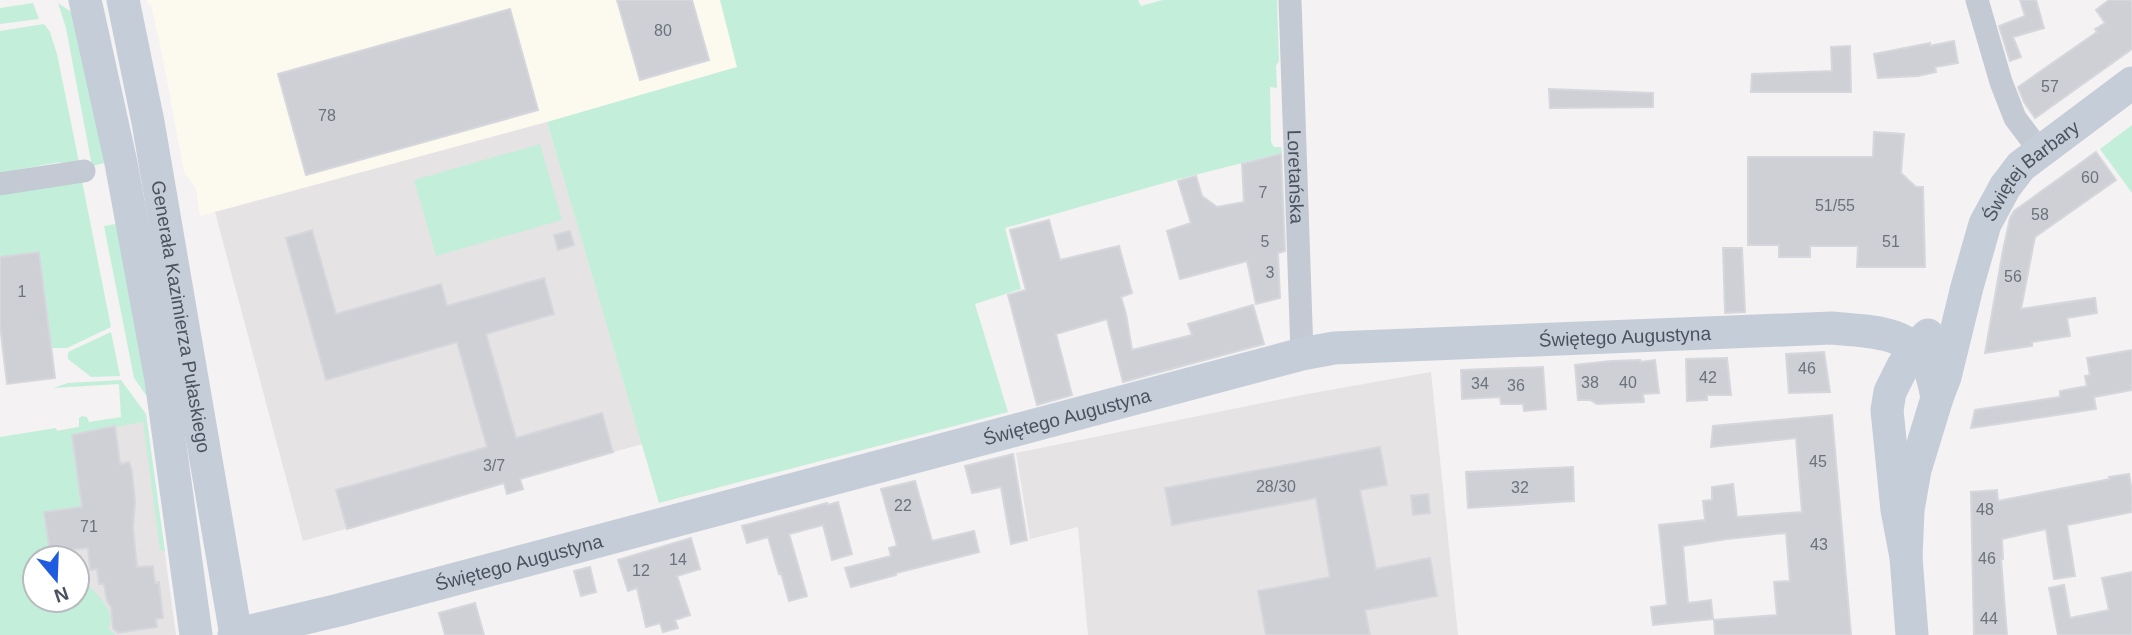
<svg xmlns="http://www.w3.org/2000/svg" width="2132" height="635" font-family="Arial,sans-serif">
  <rect width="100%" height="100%" fill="#f4f2f2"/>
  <!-- commercial -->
  <path fill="#fcfaee" d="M147 0H720L737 67 547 122 200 216 196 189 184 172 162 54 151 4 148 5Z"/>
  <!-- education -->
  <path fill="#e5e3e4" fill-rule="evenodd" d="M547 122 642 444 303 541 215 212Z
    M1431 372 1458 635H1088L1078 527 1030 539 1016 453 1302 395Z
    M146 415 176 635H0V441ZM35 558H77V600H35Z"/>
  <!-- green -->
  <path fill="#c3efda" d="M720 0H1138L1141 6 1163 0H1277L1279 61 1276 66 1277 88 1270 87 1271 142 1274 147H1281L1282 153 1175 180 1005 228 1021 289 975 304 1008 412 659 503 547 122 737 67Z
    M33 3 39 19 0 24V8Z
    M58 3 73 13 109 162 92 166 66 28Z
    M44 24 50 32 57 54 80 167 63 165 60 162 0 173V31Z
    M2132 125V193L2100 149Z
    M540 144 562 220 436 256 414 180Z
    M81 176 111 327 67 348H51L39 253 0 257V190Z
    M121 223 155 408 134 378 104 226Z
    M111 332 120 376 91 377 68 359V353L70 351Z
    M121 380 146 414 165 552 160 549 143 422 73 434 82 507 44 513 50 551 76 549 77 558H35V600H77V560C78 565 78 571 81 576 90 590 119 609 108 628L116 635H0V437L56 428 57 431 79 427V418L82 416 87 417 89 422 121 417 119 384 53 388 68 383Z"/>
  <!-- building -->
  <path fill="#cfd0d6" stroke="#d6d7dd" stroke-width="2" d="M617 0H692L709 60 640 80Z
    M2020 0H2036L2044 28 2013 37 2021 57 2010 61 1999 26 2025 16Z
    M2109 0H2132V49L2035 118 2024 102 2018 87 2097 32 2095 29 2105 23 2096 10Z
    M510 9 538 110 306 175 278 74Z
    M1954 41 1958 63 1935 67 1936 72 1918 76 1878 78 1874 54 1930 43V46Z
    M1850 46 1851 92H1751L1752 74 1832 71 1831 47Z
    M1549 89 1653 93V107L1550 108Z
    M1874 132 1904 134 1901 173 1916 187H1923L1925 267H1857L1858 246H1810V257H1779V245H1748V157H1873Z
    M2096 152 2116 180 2035 237 2021 309 2095 298 2097 313 2067 318 2070 336 2032 342V346L1985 353 2003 250 2010 218 2014 211Z
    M1281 154 1285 251 1278 253 1280 298 1256 304 1247 261 1180 279 1167 231 1191 223 1178 181 1196 176 1202 196 1217 207 1244 202 1242 164Z
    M1049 220 1060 260 1119 246 1132 293 1121 297 1126 314 1132 350 1192 335 1188 324 1253 305 1264 344 1123 382 1107 319 1056 334 1072 395 1037 405 1008 295 1026 290 1010 230Z
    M312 230 336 314 441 284 447 306 544 278 554 314 486 334 516 438 602 413 613 452 520 479 523 489 507 494 504 483 347 529 336 490 487 447 457 342 326 380 286 238Z
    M570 231 574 245 558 250 554 235Z
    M1723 248H1742L1745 312 1725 313Z
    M39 252 55 378 7 384 0 325V257Z
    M2132 350V390L2094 397 2096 409 1971 428 1975 410 2060 397V391L2087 386 2085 376 2090 375 2087 358Z
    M1824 352 1830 392 1789 393 1786 354Z
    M1727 358 1731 395H1707V400L1687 401 1686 359Z
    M1640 360V362L1655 360 1659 393 1643 394 1644 402 1597 404 1590 400H1578L1575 365 1611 361Z
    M1543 367 1546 409 1524 411 1523 404H1501L1500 397 1462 399 1461 370Z
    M1832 415 1851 635H1715L1714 620 1777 615 1774 582 1790 581 1786 533 1727 539 1683 546 1688 603 1711 600 1713 619 1653 625 1651 607 1667 605 1659 525 1705 520 1703 501 1712 500V487L1733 484 1737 517 1802 512 1796 438 1711 447 1713 426Z
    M115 426 120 464 129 462 132 472 135 502 133 528 137 567 153 566 155 583 159 582 163 618 156 619 157 627 118 633 113 628 111 607 107 601 104 584H99L97 569 90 570 88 548 50 552 44 512 82 507 72 435Z
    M1380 447 1387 485 1360 490 1376 569 1430 558 1437 596 1365 610 1370 635H1266L1258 591 1330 577 1316 498 1172 525 1165 488Z
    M1013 454 1027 540 1011 544 1001 487 972 493 965 466Z
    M1573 467 1574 501 1468 508 1466 472Z
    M2129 474 2132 492V512L2067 525 2075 576 2054 579 2046 529 2002 539 2003 559H2001L2007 635H1974L1971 492 1997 490 1998 501 2110 479 2109 477Z
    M915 481 932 541 974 531 979 552 896 573V575L851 587 845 568 891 556 889 548 897 546 881 489Z
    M1428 494 1430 513 1413 515 1411 496Z
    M838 502 852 554 832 560 823 525 789 534 807 596 789 601 781 573 779 574 768 537 747 543 742 526 827 503 828 505Z
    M691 538 700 569 677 576 690 615 675 620 678 628 663 632 660 623 646 627 637 588 628 591 618 560Z
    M590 567 596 592 581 596 574 571Z
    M2132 572V635H2058L2049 588 2064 585 2070 618 2109 610 2102 578Z
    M475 603 484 635H445L439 613Z"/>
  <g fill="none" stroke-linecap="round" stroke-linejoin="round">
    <!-- street -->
    <g stroke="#c3cad3" stroke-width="23">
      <path id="s1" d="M1290 0 1302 354"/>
      <path d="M1977 0 2001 82 2015 118 2040 151"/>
      <path d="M0 184 84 171"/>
    </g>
    <!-- secondary -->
    <g stroke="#c5cdd9" stroke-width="33">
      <path d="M85 0 121 163 161 380 196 635"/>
      <path id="s2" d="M123 0 148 122 236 635"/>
      <path id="s3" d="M1906 557 1908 510 1915 470 1937 398 1945 377 1967 287 1985 224 2005 187 2021 166 2132 83"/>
      <path id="s4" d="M234 635 339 610 1302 354 1334 348 1832 328C1869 332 1908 329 1928 366 1933 375 1935 388 1937 398"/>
      <path d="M1912 635 1906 557 1897 510 1887 410 1890 392 1903 366 1915 349 1928 335"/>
    </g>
  </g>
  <g text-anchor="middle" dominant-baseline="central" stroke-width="5" stroke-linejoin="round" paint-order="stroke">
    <!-- number labels -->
    <g font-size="16" fill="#6b727d">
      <text x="663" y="30">80</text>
      <text x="2050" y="86">57</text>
      <text x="327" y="115">78</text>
      <text x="2090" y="177">60</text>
      <text x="1263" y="192">7</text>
      <text x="1835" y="205">51/55</text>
      <text x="2040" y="214">58</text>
      <text x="1265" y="241">5</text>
      <text x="1891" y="241">51</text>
      <text x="1270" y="272">3</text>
      <text x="2013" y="276">56</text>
      <text x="22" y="291">1</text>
      <text x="1807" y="368">46</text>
      <text x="1708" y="377">42</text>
      <text x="1590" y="382">38</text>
      <text x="1628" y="382">40</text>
      <text x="1480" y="383">34</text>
      <text x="1516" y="385">36</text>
      <text x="1818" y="461">45</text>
      <text x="494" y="465">3/7</text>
      <text x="1276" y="486">28/30</text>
      <text x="1520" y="487">32</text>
      <text x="903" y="505">22</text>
      <text x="1985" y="509">48</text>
      <text x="89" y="526">71</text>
      <text x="1819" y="544">43</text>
      <text x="1987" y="558">46</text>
      <text x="678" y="559">14</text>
      <text x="641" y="570">12</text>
      <text x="1989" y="618">44</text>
    </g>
    <!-- street labels -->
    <g font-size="19" fill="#4a525f" stroke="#fff">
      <text stroke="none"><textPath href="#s3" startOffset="415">Świętej Barbary</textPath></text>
      <text stroke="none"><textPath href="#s1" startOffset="177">Loretańska</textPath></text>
      <text stroke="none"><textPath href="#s2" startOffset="322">Generała Kazimierza Pułaskiego</textPath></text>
      <text stroke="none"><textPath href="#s4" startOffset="1428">Świętego Augustyna</textPath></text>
      <text stroke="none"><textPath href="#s4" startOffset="861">Świętego Augustyna</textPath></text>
      <text stroke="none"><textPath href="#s4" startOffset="294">Świętego Augustyna</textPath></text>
    </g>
  </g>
  <!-- north arrow -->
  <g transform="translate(56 579) rotate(161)"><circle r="33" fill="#ffffff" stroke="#b7babf" stroke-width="2"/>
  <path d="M0-5L12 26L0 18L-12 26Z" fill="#1f5be1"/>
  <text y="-10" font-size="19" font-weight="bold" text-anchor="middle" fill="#4a525f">N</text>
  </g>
</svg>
